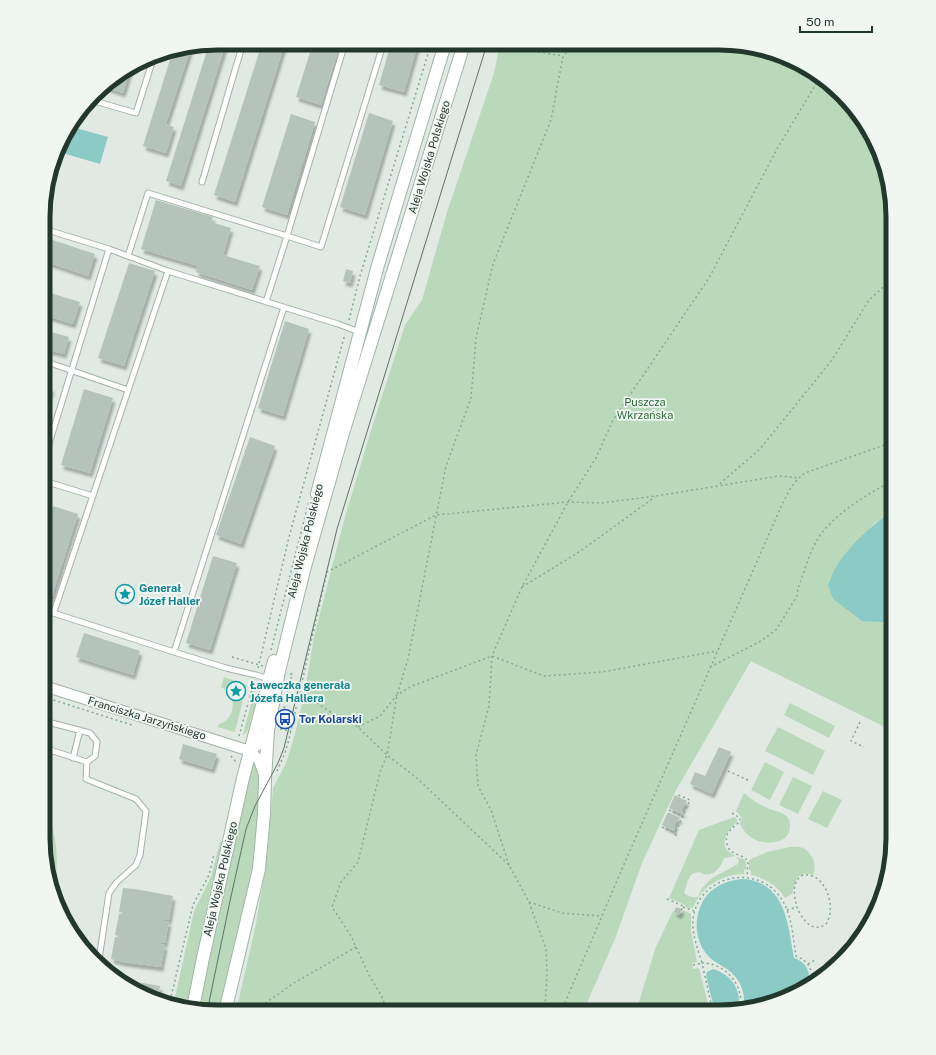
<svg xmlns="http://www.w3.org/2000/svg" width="936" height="1055" font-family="'Public Sans',sans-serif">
  <defs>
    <filter id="shadow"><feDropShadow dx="2.5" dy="4.5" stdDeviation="1" flood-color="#0004"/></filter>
  </defs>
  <rect width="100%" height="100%" fill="#e0eae3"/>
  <!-- green -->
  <path fill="#bad9bb" d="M500 44H741L806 66 864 121 884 161 893 206V510L875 523 836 566 882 622 893 619V731L751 661 675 792 642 863 615 939 583 1012H236L256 924 267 857 273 788 286 763 295 734 304 695 314 637 344 520 373 424 405 325 422 300 447 212 494 73Z
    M224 677 247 685 235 731 234 732 218 727 219 724C236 720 238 693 221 687Z
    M254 691 257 698 249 727 247 732 243 735Z
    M790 703 835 726 829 738 784 715Z
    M778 727 825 751 813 775 765 751Z
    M254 760 259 764 260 804 252 878 220 1012H206L198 1009 205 972Z
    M765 762 784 772 770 800 751 790Z
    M793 777 812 786 798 814 779 805Z
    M823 791 842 800 827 828 808 819Z
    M744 793C752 800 761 806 770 809 775 811 781 812 785 815 788 817 790 821 790 825 791 845 765 846 752 838 747 835 743 830 740 824L742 818 736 811Z
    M43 810C46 816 50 821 52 827 59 848 57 875 54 897L43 849Z
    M734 817 737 819V822C726 832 716 847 736 856L724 858C721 869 711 879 699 872L692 874 688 880 684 893C687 896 693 898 698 897L702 888 712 878 738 864 739 860 736 857 743 859 746 861V870H744V874C720 875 702 886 693 908L691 907 690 909 685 907V905L669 898 699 830Z
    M224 841 188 1006 174 1002 194 911 211 877 220 842Z
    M789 847C794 847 800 846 805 849 813 855 817 866 813 875 796 870 796 882 792 894L785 898C777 885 765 878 751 875V871L749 870V860L767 852Z
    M683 910 691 914V931L697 962 692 963 693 969 699 968 710 1012H636L655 949 673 911 681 915Z"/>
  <!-- water -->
  <path fill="#8ccbc5" d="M69 126 108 137 100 164 59 152 66 130Z
    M893 510V619L882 622 862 621 833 599 828 585C831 579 833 571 837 565 851 544 872 525 893 510Z
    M742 879C786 881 788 925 794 958 808 963 811 973 808 986L775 1003 744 1009C746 993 740 978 727 969 722 966 718 964 714 961 695 947 692 920 703 901 711 887 727 880 742 879Z
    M713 969C731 974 743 991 738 1010L715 1012 706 976 707 972Z"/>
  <!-- building -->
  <path fill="#b5c4bb" filter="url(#shadow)" d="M217 43H226L181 186 166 181 209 44Z
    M262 43H285L235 202 214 195Z
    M313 43H323L339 48 321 105 296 97Z
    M391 43 418 44 404 92 379 85Z
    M191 47 166 124 174 127 166 153 143 146 173 50Z
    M130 70 123 93 102 86H103Z
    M369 113 393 121 365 215 340 207Z
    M291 114 315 122 287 215 262 207Z
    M156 200 213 217 211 222 231 228 223 255 260 266 252 290 196 272 198 266 141 249Z
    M44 237 95 254 88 276 44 261Z
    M129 263 155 271 124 366 98 358Z
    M346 269 353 271 350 283 343 281Z
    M44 291 80 302 73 324 44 315Z
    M285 321 309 329 283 416 258 408Z
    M44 330 69 337 64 354 44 349Z
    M44 386 52 388 44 412Z
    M84 389 113 398 90 473 61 465Z
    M250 437 275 446 241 544 216 535Z
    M53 506 78 514 51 599 44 596V534Z
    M213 556 237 563 210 650 186 643Z
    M84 633 140 651 133 675 76 657Z
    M183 744 217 754 212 769 179 759Z
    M719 747 731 752 712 794 690 784 695 772 705 776Z
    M675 795 687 801 686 803H685L681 811H683L682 814 669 808Z
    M668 812 680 818 679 820H677L675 824 674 831 662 825Z
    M51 880H56L55 889 51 888Z
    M123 888 135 889 173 896 169 920 157 919 169 922 165 943 153 942 165 945 161 967 123 962 111 959 115 937 127 938 115 935 119 914 131 915V914L119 912Z
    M676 907 682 909 679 915 674 912Z
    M120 979 160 986 158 997 130 989Z"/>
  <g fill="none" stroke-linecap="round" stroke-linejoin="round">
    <defs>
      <path id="lane" d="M345 43 287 236 321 247 382 48
        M366 43 382 48 383 43
        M91 100 136 113 154 56
        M202 182 243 43
        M44 229 109 249
        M128 256 148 193 287 236 266 302
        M168 271 338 324 359 332
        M44 361 128 390
        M44 460 109 249 168 271 54 612
        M44 481 93 496
        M44 610 174 652 226 668 256 675 269 679
        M174 652 284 307
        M44 748 87 762 95 756 97 742 90 733 44 721
        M73 758 80 730
        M87 762 86 779 136 799 146 811 140 855 136 865 116 883 109 893 99 959"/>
      <path id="street" d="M44 686 250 751 259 760 264 775
        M250 751 260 743 268 731"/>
      <path id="secondary" d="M317 494 378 265 445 44
        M193 1008 203 958 243 778 274 661
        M225 1012 259 869 264 814 265 779 268 731 279 671 304 570 343 433 464 44"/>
    </defs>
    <!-- lane casing -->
    <use href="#lane" stroke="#a3b1a9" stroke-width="7"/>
    <!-- street casing -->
    <use href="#street" stroke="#a3b1a9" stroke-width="12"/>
    <!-- secondary casing -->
    <use href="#secondary" stroke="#a0b4a8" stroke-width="14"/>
    <!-- path -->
    <path stroke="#83ab94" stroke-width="1.5" stroke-dasharray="2 3" stroke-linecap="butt" d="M515 44 526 50 563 56
      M569 49 579 44
      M349 320 360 276 431 44
      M716 487 760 449 832 360 869 300 893 278
      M522 587 579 552 655 497
      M271 650 309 501
      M232 657 263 666
      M710 667 761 641 776 630 797 596 798 588C804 573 808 557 816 542 829 517 868 493 893 481
      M258 668 289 537 345 334
      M300 692 341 719 358 727 387 755 418 779 509 865 529 902 546 949 547 974 545 1007 548 1012
      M44 697 132 725
      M283 713 292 674H290
      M860 722 851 741 864 747
      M358 727 380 716 397 695 412 686 492 656 544 676 602 672 717 651
      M280 729 291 731
      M239 736 254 682
      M231 756 236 762
      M277 771 285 753 289 739 327 572 436 515 568 502 601 503 656 496 779 476 799 478
      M728 771 748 780
      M669 810 682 816
      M732 813 740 818V821C737 825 732 827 729 832 726 835 726 839 727 844 730 856 741 853 748 861L747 877
      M662 827 675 833
      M676 836 675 833 690 800 676 794
      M509 865 491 810 478 786 476 755 489 706 492 656 498 642 522 587 568 502 596 458 613 420 709 278 777 149 819 79
      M667 899 683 906 680 914
      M529 902 562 913 602 916
      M683 907 694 911
      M787 910 797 907C802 919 812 934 826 924 837 908 826 872 803 875 791 882 794 895 797 907
      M808 964 815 960
      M693 965 702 963C697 947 690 929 694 913 705 872 761 865 782 900 792 915 793 938 796 956 809 961 814 971 811 985
      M170 1001 193 905 209 875 214 854
      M253 1012 294 983 356 947
      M388 1012 381 995 369 975 351 936 332 907 341 882 358 862 380 772 387 755 397 695 408 659 446 466 471 398 476 338 493 264 551 120 563 56 567 52 570 44
      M561 1012 625 862 780 509C786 496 793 481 805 473L893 442
      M713 1012 702 963C726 963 745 986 740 1010"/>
    <!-- lane -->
    <use href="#lane" stroke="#fff" stroke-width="5"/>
    <!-- street -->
    <use href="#street" stroke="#fff" stroke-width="10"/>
    <!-- secondary -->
    <use href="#secondary" stroke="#fff" stroke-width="12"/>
    <!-- tram -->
    <path stroke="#5c7468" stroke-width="1" d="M207 1012 230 901 246 829 255 806 278 763 284 748 337 529 487 44"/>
  </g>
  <!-- icons -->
  <defs>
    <symbol id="sight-ring" viewBox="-11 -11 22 22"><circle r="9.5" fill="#f0f7f2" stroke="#0f9aa8" stroke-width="1.5"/><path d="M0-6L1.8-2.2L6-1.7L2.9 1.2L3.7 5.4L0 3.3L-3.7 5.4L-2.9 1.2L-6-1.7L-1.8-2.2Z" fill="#0f9aa8"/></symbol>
    <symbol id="bus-ring" viewBox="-11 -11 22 22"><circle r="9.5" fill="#f0f7f2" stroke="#1a4fb4" stroke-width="1.5"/><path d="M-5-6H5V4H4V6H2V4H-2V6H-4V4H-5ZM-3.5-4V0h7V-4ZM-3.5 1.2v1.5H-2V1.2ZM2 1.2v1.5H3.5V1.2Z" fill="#1a4fb4"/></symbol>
  </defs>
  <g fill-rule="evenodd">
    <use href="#sight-ring" x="114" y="583" width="22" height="22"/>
    <use href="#sight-ring" x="225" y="680" width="22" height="22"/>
    <use href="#bus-ring" x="274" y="708" width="22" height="22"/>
  </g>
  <g text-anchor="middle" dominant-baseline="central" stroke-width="3.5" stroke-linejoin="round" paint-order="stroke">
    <!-- street labels -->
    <g font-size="11" fill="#22382d" stroke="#f0f7f2">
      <text transform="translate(429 157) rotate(-73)">Aleja Wojska Polskiego</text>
      <text transform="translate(305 541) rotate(-76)">Aleja Wojska Polskiego</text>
      <text transform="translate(147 718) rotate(17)">Franciszka Jarzyńskiego</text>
      <text transform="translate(220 879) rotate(-77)">Aleja Wojska Polskiego</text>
    </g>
    <!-- park labels -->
    <g font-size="11" fill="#306c38" stroke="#f0f7f2">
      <text x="645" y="402">Puszcza<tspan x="645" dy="13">Wkrzańska</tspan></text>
    </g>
    <!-- culture labels -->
    <g font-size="11" font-weight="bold" fill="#0d838f" stroke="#f0f7f2" text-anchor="start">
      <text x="139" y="588">Generał<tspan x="139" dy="13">Józef Haller</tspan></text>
      <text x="250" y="685">Ławeczka generała<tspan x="250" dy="13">Józefa Hallera</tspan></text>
    </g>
    <!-- transit labels -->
    <g font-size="11" font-weight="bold" fill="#164399" stroke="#f0f7f2" text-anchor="start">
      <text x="299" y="719">Tor Kolarski</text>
    </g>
  </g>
  <!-- crop -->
  <path d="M0 0H936V1055H0ZM217 50H719A167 167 0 0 1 886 217V838A167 167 0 0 1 719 1005H217A167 167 0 0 1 50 838V217A167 167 0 0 1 217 50Z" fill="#f0f7f2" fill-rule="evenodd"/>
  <path fill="none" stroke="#22382d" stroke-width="5" d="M217 50H719A167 167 0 0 1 886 217V838A167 167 0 0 1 719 1005H217A167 167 0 0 1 50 838V217A167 167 0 0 1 217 50Z"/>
  <!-- scale -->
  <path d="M800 26v6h72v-6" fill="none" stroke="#22382d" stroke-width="2"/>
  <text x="806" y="26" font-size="12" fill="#22382d" stroke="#f0f7f2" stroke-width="3" paint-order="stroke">50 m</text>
</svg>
